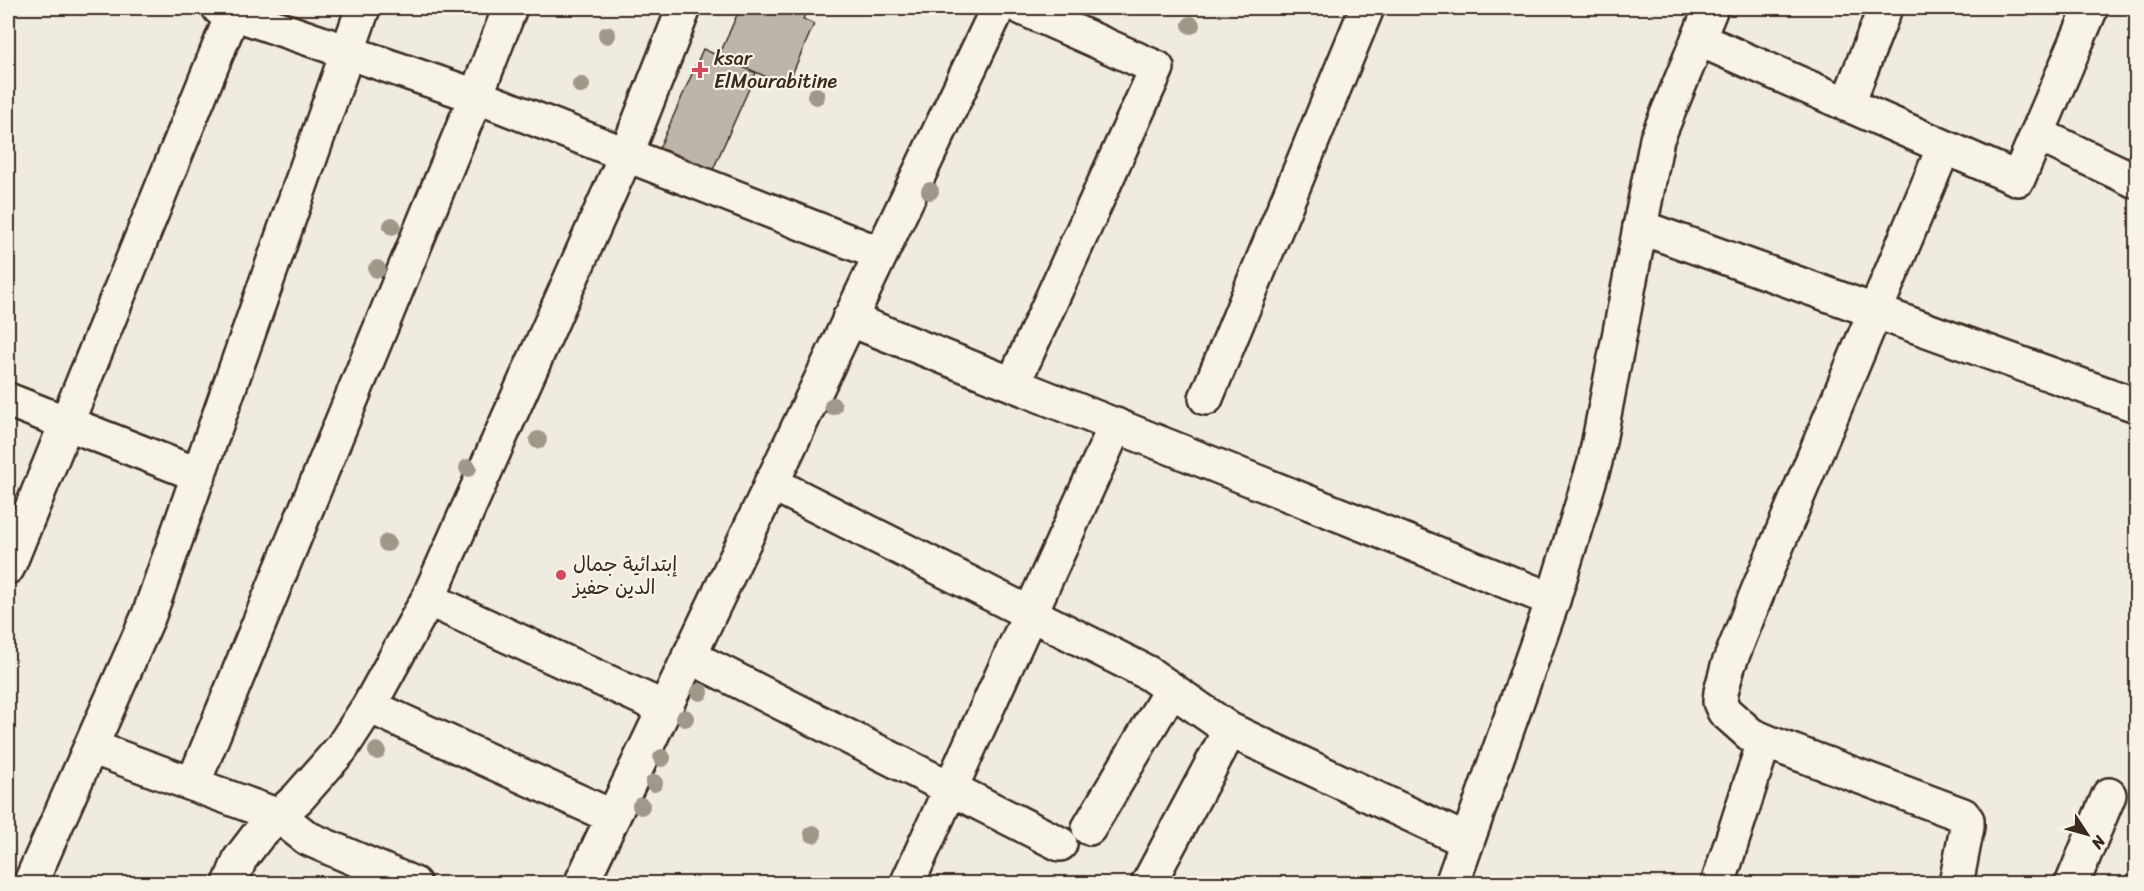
<svg xmlns="http://www.w3.org/2000/svg" width="2144" height="891" font-family="Sriracha,'Playpen Sans Arabic',sans-serif">
  <rect width="100%" height="100%" fill="#efebe0"/>
  <filter id="ink" filterUnits="userSpaceOnUse"><feTurbulence type="fractalNoise" baseFrequency=".0167" numOctaves="2"/><feDisplacementMap in="SourceGraphic" scale="12" xChannelSelector="R" yChannelSelector="G"/><feConvolveMatrix kernelMatrix="1 2 1 2 8 2 1 2 1" color-interpolation-filters="sRGB"/></filter>
  <g filter="url(#ink)">
    <!-- building -->
    <path fill="#bdb5aa" stroke="#3b2a1e" stroke-width="1.5" d="M740 8H808L803 19 814 24 787 86 719 56Z
      M703 49 756 73 711 174 658 151Z"/>
    <g fill="none" stroke-linecap="round" stroke-linejoin="round">
      <defs>
        <path id="street" d="M219 8 476 96 881 254
          M1698 39 2018 179 2091 8
          M1847 105 1885 8
          M2037 134 2136 181
          M1640 227 2136 405
          M849 319 1553 600
          M1013 384 1157 68 1022 8
          M1206 398 1367 8
          M8 400 199 475
          M771 483 1148 673 1230 730 1467 841
          M8 567 233 13
          M428 599 664 708
          M689 656 1060 844
          M369 706 613 817
          M1770 743 1751 735 1724 711 1720 702 1721 692 1728 666 1760 586 1944 147
          M91 747 279 816 307 838 414 884
          M193 784 476 96 510 8
          M1089 828 1171 690
          M30 884 149 615 363 8
          M230 884 240 859 259 834 298 798 341 749 369 706 428 599 626 155 684 8
          M581 884 998 8
          M907 884 1116 425
          M1148 884 1230 730
          M1718 884 1761 751 1765 746 1770 743 1963 815 1967 820V827L1956 884
          M2072 884 2109 795"/>
        <path id="secondary" d="M1452 884 1553 600 1595 462 1657 139 1711 8"/>
      </defs>
      <!-- street casing -->
      <use href="#street" stroke="#3b2a1e" stroke-width="38"/>
      <!-- secondary casing -->
      <use href="#secondary" stroke="#3b2a1e" stroke-width="38"/>
      <!-- street -->
      <use href="#street" stroke="#f7f3e8" stroke-width="33"/>
      <!-- secondary -->
      <use href="#secondary" stroke="#f7f3e8" stroke-width="33"/>
    </g>
    <!-- trees -->
    <g fill="#a0978b">
      <circle cx="1191" cy="25" r="9"/>
      <circle cx="607" cy="35" r="9"/>
      <circle cx="581" cy="85" r="9"/>
      <circle cx="816" cy="96" r="9"/>
      <circle cx="930" cy="191" r="9"/>
      <circle cx="392" cy="226" r="9"/>
      <circle cx="377" cy="269" r="9"/>
      <circle cx="833" cy="406" r="9"/>
      <circle cx="538" cy="440" r="9"/>
      <circle cx="468" cy="468" r="9"/>
      <circle cx="387" cy="543" r="9"/>
      <circle cx="700" cy="692" r="9"/>
      <circle cx="685" cy="718" r="9"/>
      <circle cx="377" cy="751" r="9"/>
      <circle cx="662" cy="758" r="9"/>
      <circle cx="654" cy="783" r="9"/>
      <circle cx="641" cy="806" r="9"/>
      <circle cx="813" cy="834" r="9"/>
    </g>
  </g>
  <!-- markers -->
  <g fill="#d1495b" stroke="#f7f3e8" stroke-width="2">
    <path d="M697 61h6v6h6v6h-6v6h-6v-6h-6v-6h6z"/>
    <circle cx="561" cy="575" r="6"/>
  </g>
  <g text-anchor="middle" dominant-baseline="central" stroke-width="4.5" stroke-linejoin="round" paint-order="stroke">
    <!-- poi labels -->
    <g font-size="20" fill="#3b2a1e" stroke="#f7f3e8" text-anchor="start">
      <text x="714" y="58">ksar<tspan x="714" dy="23">ElMourabitine</tspan></text>
      <text x="573" y="564">إبتدائية جمال<tspan x="573" dy="23">الدين حفيز</tspan></text>
    </g>
  </g>
  <!-- margin -->
  <rect width="2144" height="891" fill="none" stroke="#f7f3e8" stroke-width="30"/>
  <rect x="15" y="15" width="2114" height="861" fill="none" stroke="#3b2a1e" stroke-width="2" filter="url(#ink)"/>
  <!-- north arrow -->
  <g transform="translate(2087 834) rotate(126)" stroke="#f7f3e8" stroke-width="4.5" paint-order="stroke">
  <path d="M0-4.5L10 22L0 15L-10 22Z" fill="#3b2a1e"/>
  <text y="-9" font-size="16" font-weight="bold" text-anchor="middle" fill="#3b2a1e">N</text>
  </g>
</svg>
